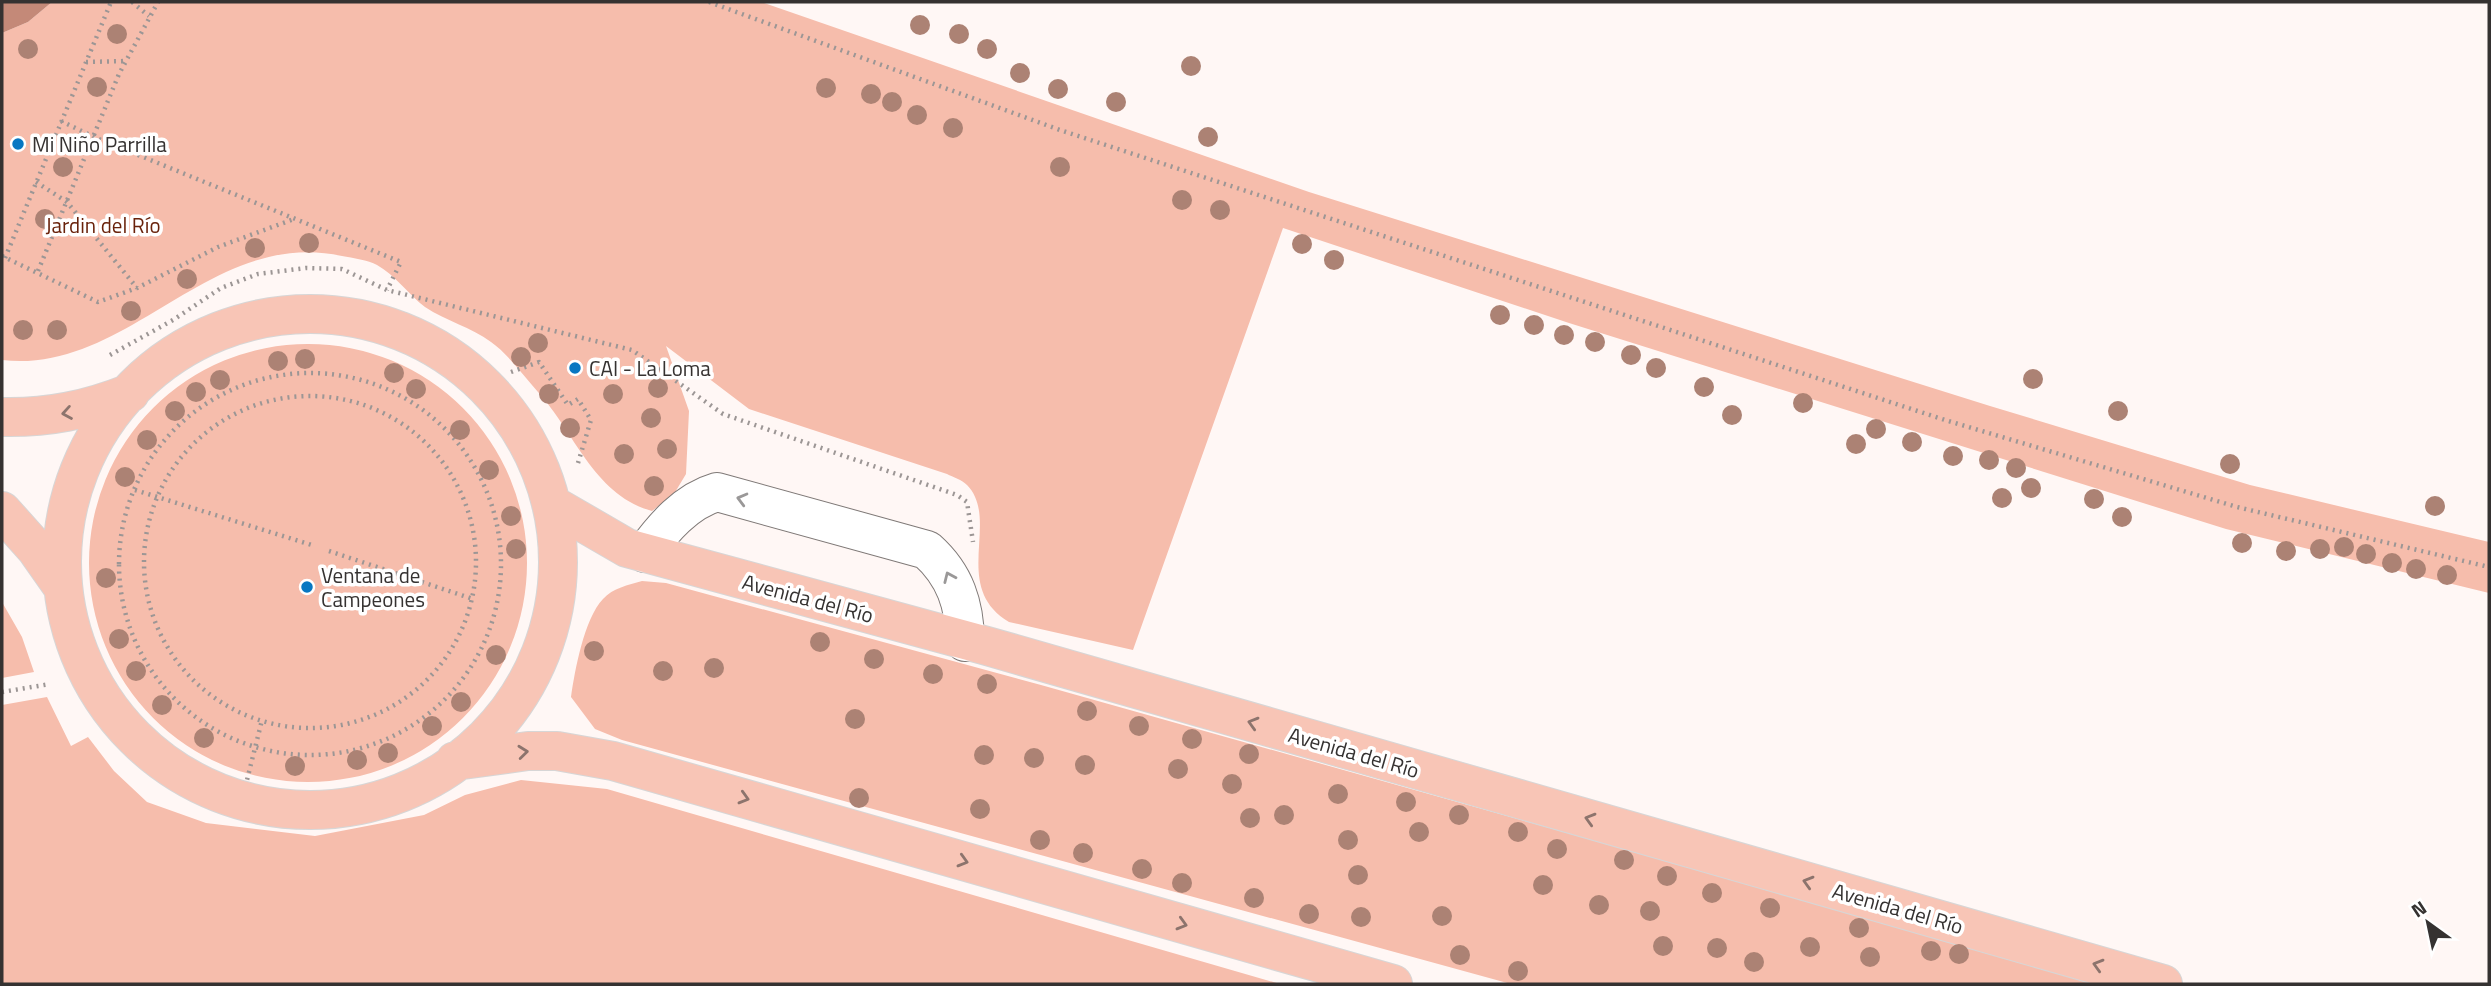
<svg xmlns="http://www.w3.org/2000/svg" width="2491" height="986" font-family="'Titillium Web',sans-serif">
  <rect width="100%" height="100%" fill="#fff7f5"/>
  <!-- green -->
  <path fill="#f6bdac" d="M52 2H761L1309 192 1990 406 2250 485 2489 542V593L2226 529 1569 323 1283 228 1133 650 1009 622C950 587 1001 520 967 485 962 480 953 477 947 474L749 409 666 346 689 411 686 474 674 494 652 511C594 495 575 433 538 392 524 376 508 354 491 342 471 327 446 321 425 307 409 295 395 275 377 265 368 260 353 258 342 256 210 227 128 375 2 360V33L28 22Z
    M89 563a219 219 0 1 1 438 0a219 219 0 1 1-438 0Z
    M642 581 666 583 1041 685 2105 984H1511L622 740 595 729 571 697C575 670 584 619 603 599 613 588 628 585 642 581Z
    M2 602 22 637 34 672 2 678Z
    M47 697 71 746 88 737 114 771 147 802 206 823 315 836 424 815 465 795 521 780 607 789 1280 984H2V705Z"/>
  <!-- water -->
  <path fill="#c48978" d="M2 2H52L28 22 2 33Z"/>
  <g fill="none" stroke-linecap="round" stroke-linejoin="round">
    <defs>
      <path id="minor" d="M645 553C663 528 686 501 717 492L927 550C955 575 965 605 965 642"/>
      <path id="major" d="M62 562a248 248 0 1 1 496 0a248 248 0 1 1-496 0Z
        M2 417C48 418 87 410 130 393
        M551 504 627 548 987 646 2163 984
        M2 511 36 549 62 586
        M455 761 528 751H557L613 761 1393 984"/>
    </defs>
    <!-- minor casing -->
    <use href="#minor" stroke="#7f7977" stroke-width="40"/>
    <!-- major casing -->
    <use href="#major" stroke="#d7d6d6" stroke-width="40"/>
    <!-- path -->
    <path stroke="#9c9695" stroke-width="4.5" stroke-dasharray="2 5" stroke-linecap="butt" d="M132 2 149 16
      M709 2 1060 130 1945 420 2237 507 2489 567
      M86 62 128 61
      M61 121 94 137 401 262 387 290
      M36 182 67 202 137 288
      M2 256 98 302 137 288 218 247 294 219
      M5 258 111 2
      M38 271 119 74 158 2
      M110 355 173 320 221 288 258 274 306 268 342 269 387 290 632 350 723 414 957 495 967 502 973 542
      M511 372 539 362 568 405 578 399 591 420 578 463
      M119 564a191 191 0 1 1 382 0a191 191 0 1 1-382 0Z
      M144 562a166 166 0 1 1 332 0a166 166 0 1 1-332 0Z
      M135 490 315 546
      M329 551 473 599
      M2 692 50 684
      M242 800 262 720"/>
    <!-- minor -->
    <use href="#minor" stroke="#fff" stroke-width="38"/>
    <!-- major -->
    <use href="#major" stroke="#f8c5b6" stroke-width="38"/>
  </g>
  <!-- trees -->
  <g fill="#ac8274">
    <circle cx="920" cy="25" r="10"/>
    <circle cx="117" cy="34" r="10"/>
    <circle cx="959" cy="34" r="10"/>
    <circle cx="28" cy="49" r="10"/>
    <circle cx="987" cy="49" r="10"/>
    <circle cx="1191" cy="66" r="10"/>
    <circle cx="1020" cy="73" r="10"/>
    <circle cx="97" cy="87" r="10"/>
    <circle cx="826" cy="88" r="10"/>
    <circle cx="1058" cy="89" r="10"/>
    <circle cx="871" cy="94" r="10"/>
    <circle cx="892" cy="102" r="10"/>
    <circle cx="1116" cy="102" r="10"/>
    <circle cx="917" cy="115" r="10"/>
    <circle cx="953" cy="128" r="10"/>
    <circle cx="1208" cy="137" r="10"/>
    <circle cx="63" cy="167" r="10"/>
    <circle cx="1060" cy="167" r="10"/>
    <circle cx="1182" cy="200" r="10"/>
    <circle cx="1220" cy="210" r="10"/>
    <circle cx="45" cy="219" r="10"/>
    <circle cx="309" cy="243" r="10"/>
    <circle cx="1302" cy="244" r="10"/>
    <circle cx="255" cy="248" r="10"/>
    <circle cx="1334" cy="260" r="10"/>
    <circle cx="187" cy="279" r="10"/>
    <circle cx="131" cy="311" r="10"/>
    <circle cx="1500" cy="315" r="10"/>
    <circle cx="1534" cy="325" r="10"/>
    <circle cx="23" cy="330" r="10"/>
    <circle cx="57" cy="330" r="10"/>
    <circle cx="1564" cy="335" r="10"/>
    <circle cx="1595" cy="342" r="10"/>
    <circle cx="538" cy="343" r="10"/>
    <circle cx="1631" cy="355" r="10"/>
    <circle cx="521" cy="357" r="10"/>
    <circle cx="305" cy="359" r="10"/>
    <circle cx="278" cy="361" r="10"/>
    <circle cx="1656" cy="368" r="10"/>
    <circle cx="394" cy="373" r="10"/>
    <circle cx="2033" cy="379" r="10"/>
    <circle cx="220" cy="380" r="10"/>
    <circle cx="1704" cy="387" r="10"/>
    <circle cx="658" cy="388" r="10"/>
    <circle cx="416" cy="389" r="10"/>
    <circle cx="196" cy="392" r="10"/>
    <circle cx="549" cy="394" r="10"/>
    <circle cx="613" cy="394" r="10"/>
    <circle cx="1803" cy="403" r="10"/>
    <circle cx="175" cy="411" r="10"/>
    <circle cx="2118" cy="411" r="10"/>
    <circle cx="1732" cy="415" r="10"/>
    <circle cx="651" cy="418" r="10"/>
    <circle cx="570" cy="428" r="10"/>
    <circle cx="1876" cy="429" r="10"/>
    <circle cx="460" cy="430" r="10"/>
    <circle cx="147" cy="440" r="10"/>
    <circle cx="1912" cy="442" r="10"/>
    <circle cx="1856" cy="444" r="10"/>
    <circle cx="667" cy="449" r="10"/>
    <circle cx="624" cy="454" r="10"/>
    <circle cx="1953" cy="456" r="10"/>
    <circle cx="1989" cy="460" r="10"/>
    <circle cx="2230" cy="464" r="10"/>
    <circle cx="2016" cy="468" r="10"/>
    <circle cx="489" cy="470" r="10"/>
    <circle cx="125" cy="477" r="10"/>
    <circle cx="654" cy="486" r="10"/>
    <circle cx="2031" cy="488" r="10"/>
    <circle cx="2002" cy="498" r="10"/>
    <circle cx="2094" cy="499" r="10"/>
    <circle cx="2435" cy="506" r="10"/>
    <circle cx="511" cy="516" r="10"/>
    <circle cx="2122" cy="517" r="10"/>
    <circle cx="2242" cy="543" r="10"/>
    <circle cx="2344" cy="547" r="10"/>
    <circle cx="516" cy="549" r="10"/>
    <circle cx="2320" cy="549" r="10"/>
    <circle cx="2286" cy="551" r="10"/>
    <circle cx="2366" cy="554" r="10"/>
    <circle cx="2392" cy="563" r="10"/>
    <circle cx="2416" cy="569" r="10"/>
    <circle cx="2447" cy="575" r="10"/>
    <circle cx="106" cy="578" r="10"/>
    <circle cx="119" cy="639" r="10"/>
    <circle cx="820" cy="642" r="10"/>
    <circle cx="594" cy="651" r="10"/>
    <circle cx="496" cy="655" r="10"/>
    <circle cx="874" cy="659" r="10"/>
    <circle cx="714" cy="668" r="10"/>
    <circle cx="136" cy="671" r="10"/>
    <circle cx="663" cy="671" r="10"/>
    <circle cx="933" cy="674" r="10"/>
    <circle cx="987" cy="684" r="10"/>
    <circle cx="461" cy="702" r="10"/>
    <circle cx="162" cy="705" r="10"/>
    <circle cx="1087" cy="711" r="10"/>
    <circle cx="855" cy="719" r="10"/>
    <circle cx="432" cy="726" r="10"/>
    <circle cx="1139" cy="726" r="10"/>
    <circle cx="204" cy="738" r="10"/>
    <circle cx="1192" cy="739" r="10"/>
    <circle cx="388" cy="753" r="10"/>
    <circle cx="1249" cy="754" r="10"/>
    <circle cx="984" cy="755" r="10"/>
    <circle cx="1034" cy="758" r="10"/>
    <circle cx="357" cy="760" r="10"/>
    <circle cx="1085" cy="765" r="10"/>
    <circle cx="295" cy="766" r="10"/>
    <circle cx="1178" cy="769" r="10"/>
    <circle cx="1232" cy="784" r="10"/>
    <circle cx="1338" cy="794" r="10"/>
    <circle cx="859" cy="798" r="10"/>
    <circle cx="1406" cy="802" r="10"/>
    <circle cx="980" cy="809" r="10"/>
    <circle cx="1284" cy="815" r="10"/>
    <circle cx="1459" cy="815" r="10"/>
    <circle cx="1250" cy="818" r="10"/>
    <circle cx="1419" cy="832" r="10"/>
    <circle cx="1518" cy="832" r="10"/>
    <circle cx="1040" cy="840" r="10"/>
    <circle cx="1348" cy="840" r="10"/>
    <circle cx="1557" cy="849" r="10"/>
    <circle cx="1083" cy="853" r="10"/>
    <circle cx="1624" cy="860" r="10"/>
    <circle cx="1142" cy="869" r="10"/>
    <circle cx="1358" cy="875" r="10"/>
    <circle cx="1667" cy="876" r="10"/>
    <circle cx="1182" cy="883" r="10"/>
    <circle cx="1543" cy="885" r="10"/>
    <circle cx="1712" cy="893" r="10"/>
    <circle cx="1254" cy="898" r="10"/>
    <circle cx="1599" cy="905" r="10"/>
    <circle cx="1770" cy="908" r="10"/>
    <circle cx="1650" cy="911" r="10"/>
    <circle cx="1309" cy="914" r="10"/>
    <circle cx="1442" cy="916" r="10"/>
    <circle cx="1361" cy="917" r="10"/>
    <circle cx="1859" cy="928" r="10"/>
    <circle cx="1663" cy="946" r="10"/>
    <circle cx="1810" cy="947" r="10"/>
    <circle cx="1717" cy="948" r="10"/>
    <circle cx="1931" cy="951" r="10"/>
    <circle cx="1959" cy="954" r="10"/>
    <circle cx="1460" cy="955" r="10"/>
    <circle cx="1870" cy="957" r="10"/>
    <circle cx="1754" cy="962" r="10"/>
    <circle cx="1518" cy="971" r="10"/>
  </g>
  <!-- one-way arrows -->
  <defs><path id="oneway-chevron" d="M-2-3.5L2.5 0L-2 3.5" fill="none" stroke-width="1.6" stroke-linecap="round" stroke-linejoin="round" transform="scale(1.75)"/></defs>
  <g stroke="#8d746d">
    <use href="#oneway-chevron" transform="translate(67 413) rotate(170)"/>
    <use href="#oneway-chevron" transform="translate(1253 723) rotate(-164)"/>
    <use href="#oneway-chevron" transform="translate(523 752) rotate(-6)"/>
    <use href="#oneway-chevron" transform="translate(744 798) rotate(16)"/>
    <use href="#oneway-chevron" transform="translate(1590 819) rotate(-164)"/>
    <use href="#oneway-chevron" transform="translate(963 861) rotate(16)"/>
    <use href="#oneway-chevron" transform="translate(1808 882) rotate(-164)"/>
    <use href="#oneway-chevron" transform="translate(1182 924) rotate(16)"/>
    <use href="#oneway-chevron" transform="translate(2098 965) rotate(-164)"/>
  </g>
  <g stroke="#9a9898">
    <use href="#oneway-chevron" transform="translate(742 499) rotate(-165)"/>
    <use href="#oneway-chevron" transform="translate(949 577) rotate(-114)"/>
  </g>
  <!-- markers -->
  <g fill="#0877c2" stroke="#fff" stroke-width="2.5">
    <circle cx="18" cy="144" r="7"/>
    <circle cx="575" cy="368" r="7"/>
    <circle cx="307" cy="587" r="7"/>
  </g>
  <g text-anchor="middle" dominant-baseline="central" stroke-width="7" stroke-linejoin="round" paint-order="stroke">
    <!-- poi labels -->
    <g font-size="21" fill="#353231" stroke="#fff" text-anchor="start">
      <text x="32" y="144">Mi Niño Parrilla</text>
      <text x="589" y="368">CAI - La Loma</text>
      <text x="321" y="575">Ventana de<tspan x="321" dy="24">Campeones</tspan></text>
    </g>
    <!-- park labels -->
    <g font-size="21" fill="#69220b" stroke="#fff">
      <text x="103" y="225">Jardin del Río</text>
    </g>
    <!-- street labels -->
    <g font-size="21" fill="#353231" stroke="#fff">
      <text transform="translate(808 598) rotate(15)">Avenida del Río</text>
      <text transform="translate(1354 752) rotate(16)">Avenida del Río</text>
      <text transform="translate(1898 908) rotate(16)">Avenida del Río</text>
    </g>
  </g>
  <!-- border -->
  <rect width="2491" height="986" fill="none" stroke="#353231" stroke-width="7"/>
  <!-- north arrow -->
  <g transform="translate(2428 923) rotate(327)" stroke="#ffffff" stroke-width="5" paint-order="stroke">
  <path d="M0-5L12 26L0 18L-12 26Z" fill="#353231"/>
  <text y="-10" font-size="19" font-weight="bold" text-anchor="middle" fill="#353231">N</text>
  </g>
</svg>
